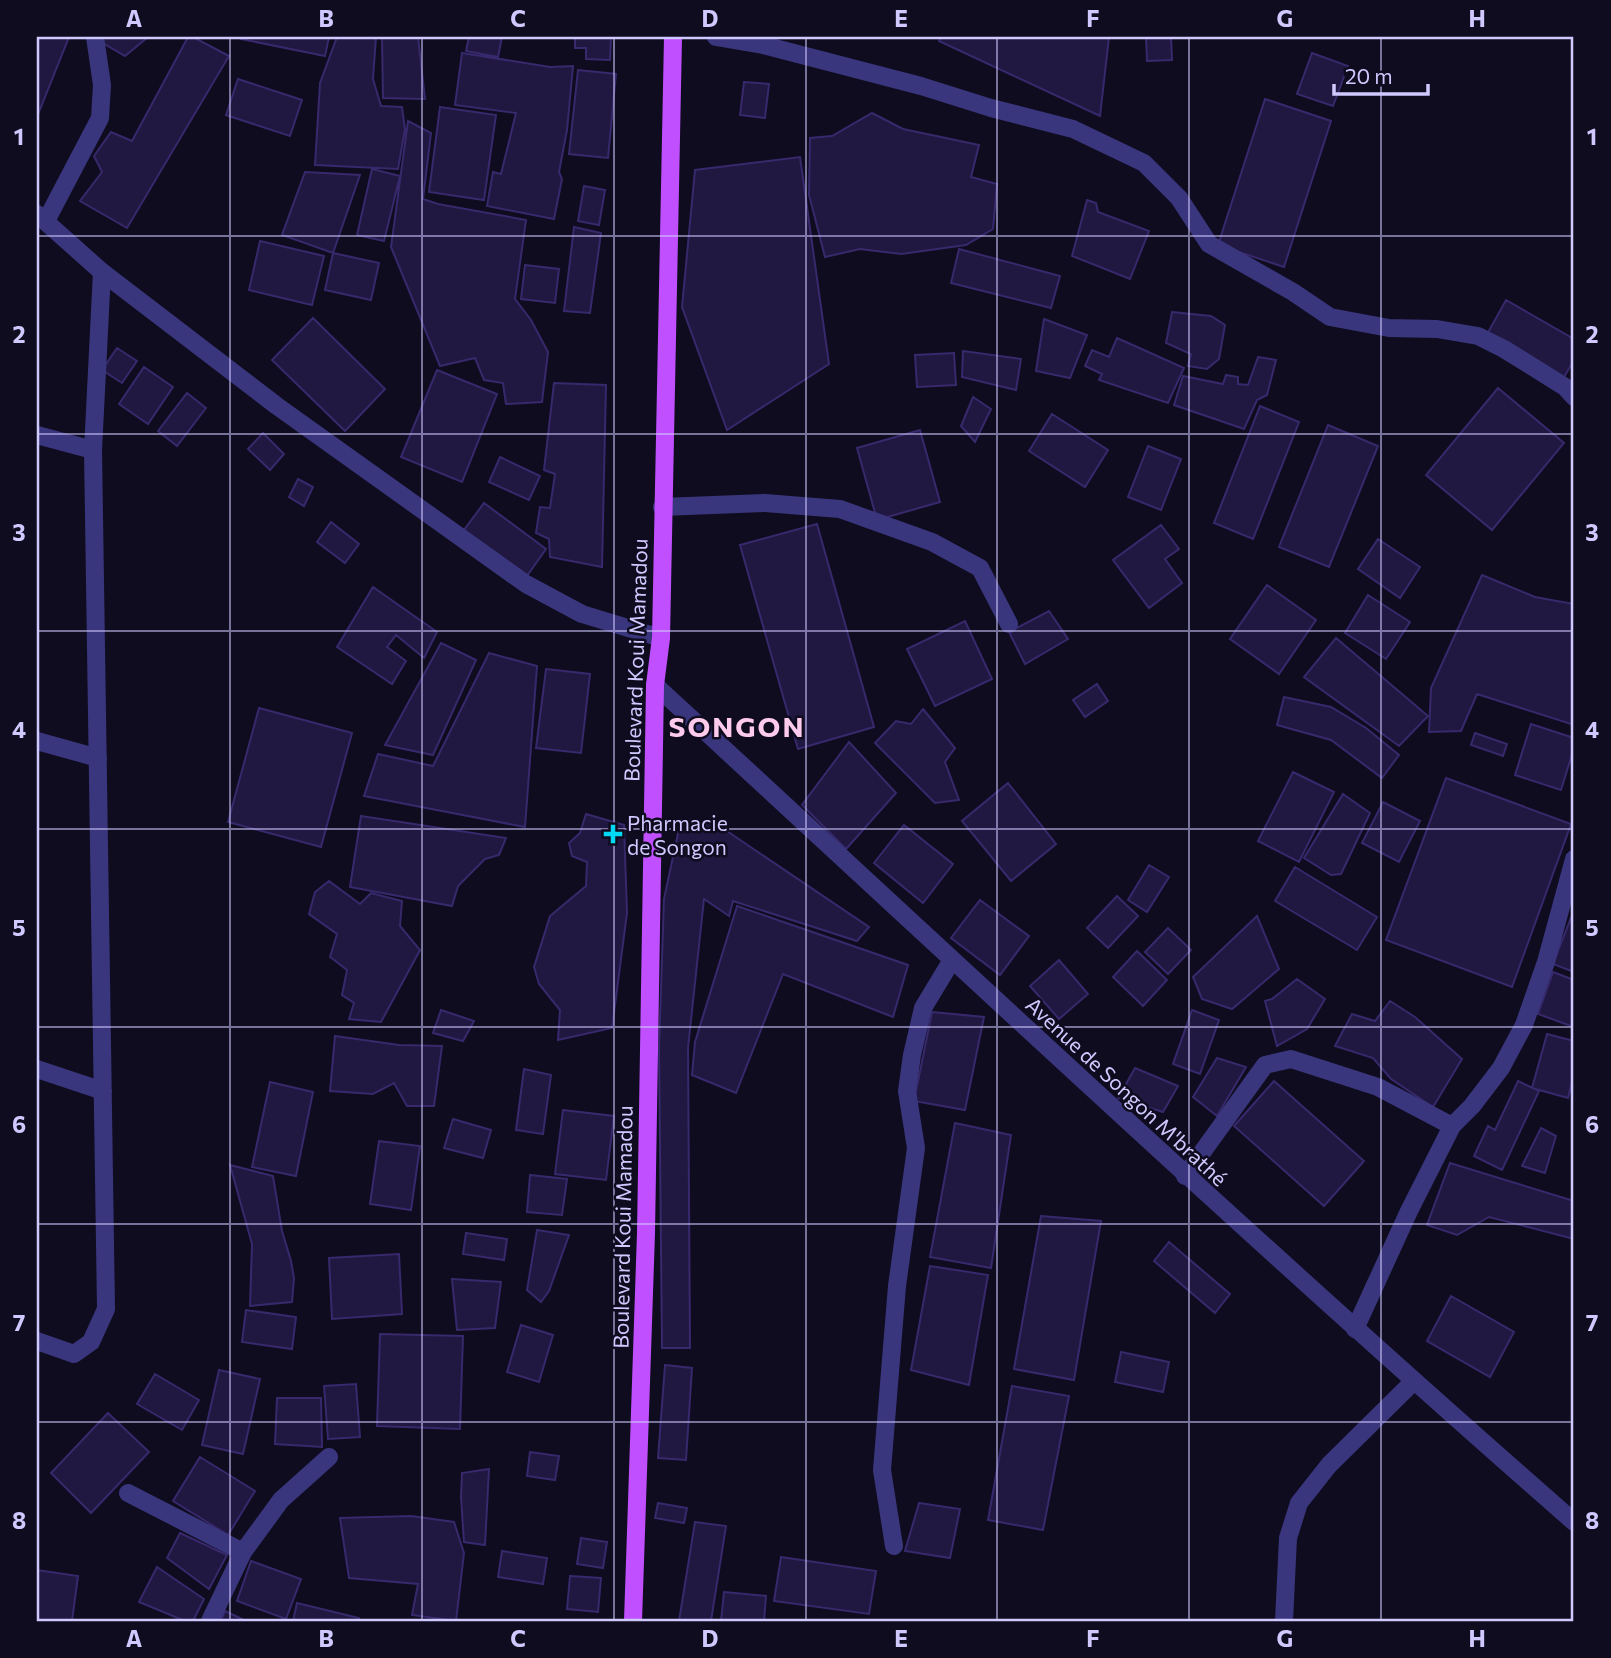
<svg xmlns="http://www.w3.org/2000/svg" width="1611" height="1658" font-family="Commissioner,sans-serif">
  <rect width="100%" height="100%" fill="#0f0c1f"/>
  <!-- building -->
  <path fill="#201840" stroke="#37296c" stroke-width="2" d="M37 37H69L37 117Z
    M98 37H148L125 56 96 39Z
    M188 37H193L229 56 127 228 80 201 102 172 94 156 111 132 132 141Z
    M242 37H329L325 56 241 39Z
    M337 37H376L373 79 381 106 402 107 405 129 398 169 315 165 320 83Z
    M382 37H418L425 99 383 98Z
    M469 37H502L498 57 466 51Z
    M575 37H611L610 60 586 59V48H575Z
    M941 37H1109L1100 116 939 41Z
    M1146 37H1171L1172 60 1147 61Z
    M462 53 550 67 573 66 567 130 559 172 562 179 554 219 487 206 493 172 501 174 516 113 455 105Z
    M1312 53 1348 66 1333 106 1297 94Z
    M578 70 616 74 608 158 569 154Z
    M238 79 302 100 290 136 226 115Z
    M744 82 769 84 765 118 740 115Z
    M1265 99 1331 121 1284 267 1218 245Z
    M440 107 496 115 484 200 429 192Z
    M872 113 903 129 979 145 971 177 997 184 993 229 966 245 901 254 860 249 825 257 809 195 810 138 832 136Z
    M408 121 431 133 423 199 438 204 526 220 515 299 531 320 548 352 542 402 506 404 503 383 484 380 475 358 440 366 391 247Z
    M800 157 829 364 727 430 682 307 695 170Z
    M372 169 400 176 384 241 357 235Z
    M305 172 360 175 333 253 282 235Z
    M584 186 605 190 599 225 578 221Z
    M1087 200 1096 203 1098 212 1149 231 1130 279 1072 256Z
    M574 227 601 233 590 313 564 311Z
    M260 241 324 256 312 305 249 290Z
    M959 249 1060 276 1051 308 951 283Z
    M333 253 379 263 371 300 325 290Z
    M525 265 559 269 555 303 521 299Z
    M1506 300 1574 339V360L1563 379 1486 336Z
    M1172 312 1211 316 1225 325 1219 359 1207 369 1188 366 1191 354 1166 343Z
    M313 318 385 389 345 431 272 360Z
    M1044 319 1087 335 1070 378 1036 371Z
    M1117 338 1184 368 1168 403 1099 380 1102 374 1085 366 1092 350 1109 357Z
    M117 348 137 361 122 383 102 370Z
    M963 351 1021 359 1016 390 962 377Z
    M954 353 956 385 917 387 915 355Z
    M1258 357 1276 360 1267 395 1257 400 1244 429 1174 405 1183 376 1223 384 1226 375 1238 377V384L1248 385Z
    M144 367 173 387 148 424 119 404Z
    M437 370 497 394 462 482 401 457Z
    M554 383 606 385 602 567 550 557 549 539 536 533 540 507 550 508 555 474 544 470Z
    M1498 388 1564 443 1492 530 1426 475Z
    M187 393 206 408 177 446 158 431Z
    M973 397 991 409 975 442 961 426Z
    M1260 406 1299 422 1253 539 1214 523Z
    M1052 414 1108 450 1085 487 1029 451Z
    M1328 425 1378 446 1329 567 1279 547Z
    M920 430 940 502 877 520 857 448Z
    M263 433 284 454 270 470 248 449Z
    M1148 446 1181 459 1161 510 1128 497Z
    M500 457 540 476 529 500 489 482Z
    M298 479 313 487 304 506 289 497Z
    M484 503 546 549 524 580 461 534Z
    M331 522 359 544 345 563 317 542Z
    M817 524 874 727 798 749 740 545Z
    M1161 525 1179 549 1165 559 1182 583 1149 608 1113 560Z
    M1378 539 1420 567 1400 598 1358 569Z
    M1482 575 1535 597 1574 604V725L1477 694 1461 731 1429 732 1431 688Z
    M1267 585 1316 620 1279 674 1230 639Z
    M373 587 437 632 424 658 396 635 387 647 406 661 392 684 337 647Z
    M1368 595 1410 622 1386 659 1345 633Z
    M1049 611 1068 639 1025 664 1009 632Z
    M965 621 992 679 935 706 907 649Z
    M1336 638 1428 716 1399 746 1304 677Z
    M441 643 476 660 433 755 385 745Z
    M489 653 537 666 525 827 364 796 378 754 433 766Z
    M546 669 590 674 581 753 536 748Z
    M1097 684 1108 701 1085 717 1073 700Z
    M1284 697 1331 707 1366 728 1399 755 1382 778 1331 740 1277 725Z
    M259 708 352 733 321 847 228 822Z
    M923 709 955 748 945 762 959 800 935 803 875 743 896 721 911 724Z
    M1531 724 1574 738V748L1561 790 1515 775Z
    M1475 733 1507 744 1503 756 1471 745Z
    M849 742 896 793 846 849 802 805Z
    M1293 772 1334 792 1299 862 1258 841Z
    M1446 778 1571 824 1512 987 1386 940Z
    M1008 783 1056 844 1011 881 962 821Z
    M1343 794 1370 813 1341 874 1331 875 1304 858Z
    M1383 802 1420 821 1399 862 1362 843Z
    M586 814 624 825 627 913 612 1028 558 1040 560 1010 539 984 534 967 550 916 586 886 587 862 572 856 569 843 580 833Z
    M361 816 506 838 499 855 485 859 458 886 452 906 350 887Z
    M681 819 715 823 869 927 857 941 733 901 729 916 704 899 688 1048 690 1348H662L659 1048 664 899Z
    M904 825 953 864 923 903 874 863Z
    M1149 865 1169 877 1147 912 1128 900Z
    M1295 867 1377 917 1357 950 1275 901Z
    M329 881 360 904 371 893 402 901 400 926 420 950 381 1022 349 1019 354 1003 342 995 347 970 330 957 337 934 309 914 315 892Z
    M1117 896 1138 916 1108 948 1087 928Z
    M980 900 1029 936 1000 975 951 938Z
    M737 906 908 965 893 1017 783 974 736 1093 692 1075 695 1042Z
    M1574 910V972L1553 964Z
    M1257 916 1279 969 1232 1009 1202 999 1193 977Z
    M1168 928 1191 950 1168 974 1145 952Z
    M1137 951 1167 980 1143 1006 1113 977Z
    M1059 960 1088 994 1059 1019 1030 986Z
    M1553 972 1574 980V1027L1538 1014Z
    M1297 979 1325 999 1307 1029 1277 1046 1265 1001 1272 999Z
    M1390 1001 1415 1017 1462 1059 1433 1107 1391 1079 1373 1058 1335 1046 1352 1014 1375 1021Z
    M441 1010 474 1021 463 1041 433 1033Z
    M1192 1010 1219 1020 1200 1074 1173 1064Z
    M932 1012 984 1017 965 1110 914 1101Z
    M1547 1034 1574 1041V1074L1568 1098 1532 1088Z
    M335 1036 399 1045 442 1046 434 1106H407L394 1083 373 1094 330 1091Z
    M1217 1058 1246 1067 1217 1116 1193 1097Z
    M1135 1068 1178 1086 1163 1112 1118 1098Z
    M524 1069 551 1075 543 1134 516 1130Z
    M1274 1081 1364 1161 1324 1206 1234 1126Z
    M1518 1081 1539 1091 1502 1170 1474 1156 1488 1126 1495 1130Z
    M270 1082 313 1092 296 1176 252 1167Z
    M563 1110 614 1116 606 1180 555 1174Z
    M453 1119 491 1130 483 1158 444 1148Z
    M955 1123 1011 1135 991 1268 930 1257Z
    M1541 1128 1556 1136 1545 1173 1522 1166Z
    M379 1141 420 1146 411 1210 370 1204Z
    M1450 1163 1574 1201V1239L1489 1217 1457 1235 1427 1225Z
    M230 1165 273 1176 282 1231 291 1261 294 1278 292 1302 250 1306 252 1244Z
    M530 1175 567 1179 562 1215 527 1212Z
    M1041 1216 1101 1221 1074 1380 1014 1369Z
    M537 1230 569 1235 549 1291 541 1302 527 1290Z
    M466 1233 507 1239 504 1260 463 1254Z
    M1169 1242 1230 1294 1215 1313 1154 1261Z
    M399 1254 402 1314 332 1319 329 1258Z
    M930 1266 988 1275 969 1385 911 1370Z
    M452 1279 501 1282 495 1328 457 1330Z
    M1451 1296 1514 1332 1490 1377 1427 1341Z
    M246 1310 296 1317 292 1349 242 1342Z
    M521 1325 553 1335 539 1382 507 1372Z
    M380 1334 463 1336 460 1429 377 1426Z
    M1121 1352 1169 1362 1163 1392 1115 1382Z
    M665 1365 692 1368 686 1460 658 1458Z
    M219 1370 260 1379 243 1454 202 1445Z
    M155 1374 199 1400 182 1430 137 1404Z
    M356 1384 360 1437 328 1439 324 1386Z
    M1012 1386 1069 1396 1043 1530 988 1520Z
    M277 1398H321L322 1447 275 1444Z
    M108 1413 149 1452 91 1513 51 1473Z
    M530 1452 559 1456 555 1480 527 1476Z
    M200 1457 255 1491 228 1535 173 1501Z
    M489 1469 485 1545 464 1542 461 1497 462 1473Z
    M658 1503 687 1508 684 1523 655 1518Z
    M919 1503 960 1509 950 1558 905 1551Z
    M411 1516 454 1522 464 1553 456 1621 412 1615 418 1584 349 1578 340 1518Z
    M695 1522 726 1526 711 1621H679Z
    M180 1533 227 1555 209 1589 167 1558Z
    M581 1538 607 1542 603 1568 577 1564Z
    M502 1551 547 1558 543 1584 498 1577Z
    M781 1557 876 1571 869 1614 774 1601Z
    M251 1561 301 1579 286 1619 237 1601Z
    M157 1567 204 1599 193 1621H185L139 1602Z
    M37 1570 78 1576 72 1621H37Z
    M570 1576 601 1578 598 1612 567 1609Z
    M724 1592 766 1596 764 1621H721Z
    M297 1603 359 1618V1621H293Z
    M225 1611 246 1621H221Z"/>
  <g fill="none" stroke-linecap="round" stroke-linejoin="round">
    <!-- minor -->
    <path stroke="#3a367e" stroke-width="18" d="M716 37 763 45 921 86 991 108 1073 129 1144 163 1179 198 1209 244 1293 292 1330 317 1389 328 1437 329 1478 336 1504 349 1565 387 1574 397
      M46 221 100 118 102 85 95 37
      M37 435 93 450
      M662 507 765 503 840 509 932 542 980 568 1009 624
      M37 741 98 758
      M37 1069 103 1091
      M1185 1176 1265 1065 1291 1059 1378 1087 1452 1126
      M1355 1329 1409 1211 1452 1126 1472 1106 1501 1068 1524 1025 1546 962 1574 859
      M37 1341 74 1354 91 1342 106 1309 93 450 102 272
      M128 1493 243 1552
      M894 1546 882 1470 897 1286 916 1148 907 1091 912 1055 923 1008 952 960
      M210 1621 243 1552 281 1500 329 1457
      M1284 1621 1288 1538 1299 1503 1329 1465 1413 1382"/>
    <!-- tertiary -->
    <path stroke="#3a367e" stroke-width="18" d="M37 214 102 272 277 406 526 584 582 614 661 638
      M655 685C960 966 1262 1249 1574 1522"/>
    <!-- primary -->
    <path stroke="#c050ff" stroke-width="18" d="M633 1621 646 1233 655 685 661 638 673 37"/>
  </g>
  <!-- grid -->
  <path fill="none" stroke="#d0c9ff" stroke-width="2" stroke-opacity="0.55" d="M230 37V1621M422 37V1621M614 37V1621M806 37V1621M997 37V1621M1189 37V1621M1381 37V1621M37 236H1574M37 434H1574M37 631H1574M37 829H1574M37 1027H1574M37 1224H1574M37 1422H1574"/>
  <!-- markers -->
  <path fill="#00d9f4" stroke="#0f0c1f" stroke-width="2.5" d="M609.5 823.5h7v7h7v7h-7v7h-7v-7h-7v-7h7z"/>
  <g text-anchor="middle" dominant-baseline="central" stroke-width="5" stroke-linejoin="round" paint-order="stroke">
    <!-- street labels -->
    <g font-size="21" fill="#d0c9ff" stroke="#0f0c1f">
      <text transform="translate(635 660) rotate(-88)">Boulevard Koui Mamadou</text>
      <text transform="translate(1127 1091) rotate(43)">Avenue de Songon M'brathé</text>
      <text transform="translate(622 1227) rotate(-89)">Boulevard Koui Mamadou</text>
    </g>
    <!-- poi labels -->
    <g font-size="21" fill="#d0c9ff" stroke="#0f0c1f" text-anchor="start">
      <text x="627" y="822">Pharmacie<tspan x="627" dy="24">de Songon</tspan></text>
    </g>
    <!-- district labels -->
    <g font-size="28" font-weight="bold" letter-spacing="2" fill="#ffcbec" stroke="#0f0c1f">
      <text x="737" y="726">SONGON</text>
    </g>
  </g>
  <!-- border -->
  <rect width="1611" height="1658" fill="none" stroke="#0f0c1f" stroke-width="77"/>
  <!-- scale -->
  <path d="M1334 84v10h94v-10" fill="none" stroke="#d0c9ff" stroke-width="3.5"/>
  <text x="1345" y="84" font-size="21" fill="#d0c9ff" stroke="#0f0c1f" stroke-width="5" paint-order="stroke">20 m</text>
  <rect x="38" y="38" width="1534" height="1582" fill="none" stroke="#d0c9ff" stroke-width="2.5"/>
  <g font-size="23" text-anchor="middle" font-weight="bold" fill="#d0c9ff">
    <text x="134" y="27">A</text>
    <text x="326" y="27">B</text>
    <text x="518" y="27">C</text>
    <text x="710" y="27">D</text>
    <text x="901" y="27">E</text>
    <text x="1093" y="27">F</text>
    <text x="1285" y="27">G</text>
    <text x="1477" y="27">H</text>
    <text x="19" y="145">1</text>
    <text x="1592" y="145">1</text>
    <text x="19" y="343">2</text>
    <text x="1592" y="343">2</text>
    <text x="19" y="541">3</text>
    <text x="1592" y="541">3</text>
    <text x="19" y="738">4</text>
    <text x="1592" y="738">4</text>
    <text x="19" y="936">5</text>
    <text x="1592" y="936">5</text>
    <text x="19" y="1133">6</text>
    <text x="1592" y="1133">6</text>
    <text x="19" y="1331">7</text>
    <text x="1592" y="1331">7</text>
    <text x="19" y="1529">8</text>
    <text x="1592" y="1529">8</text>
    <text x="134" y="1647">A</text>
    <text x="326" y="1647">B</text>
    <text x="518" y="1647">C</text>
    <text x="710" y="1647">D</text>
    <text x="901" y="1647">E</text>
    <text x="1093" y="1647">F</text>
    <text x="1285" y="1647">G</text>
    <text x="1477" y="1647">H</text>
  </g>
</svg>
